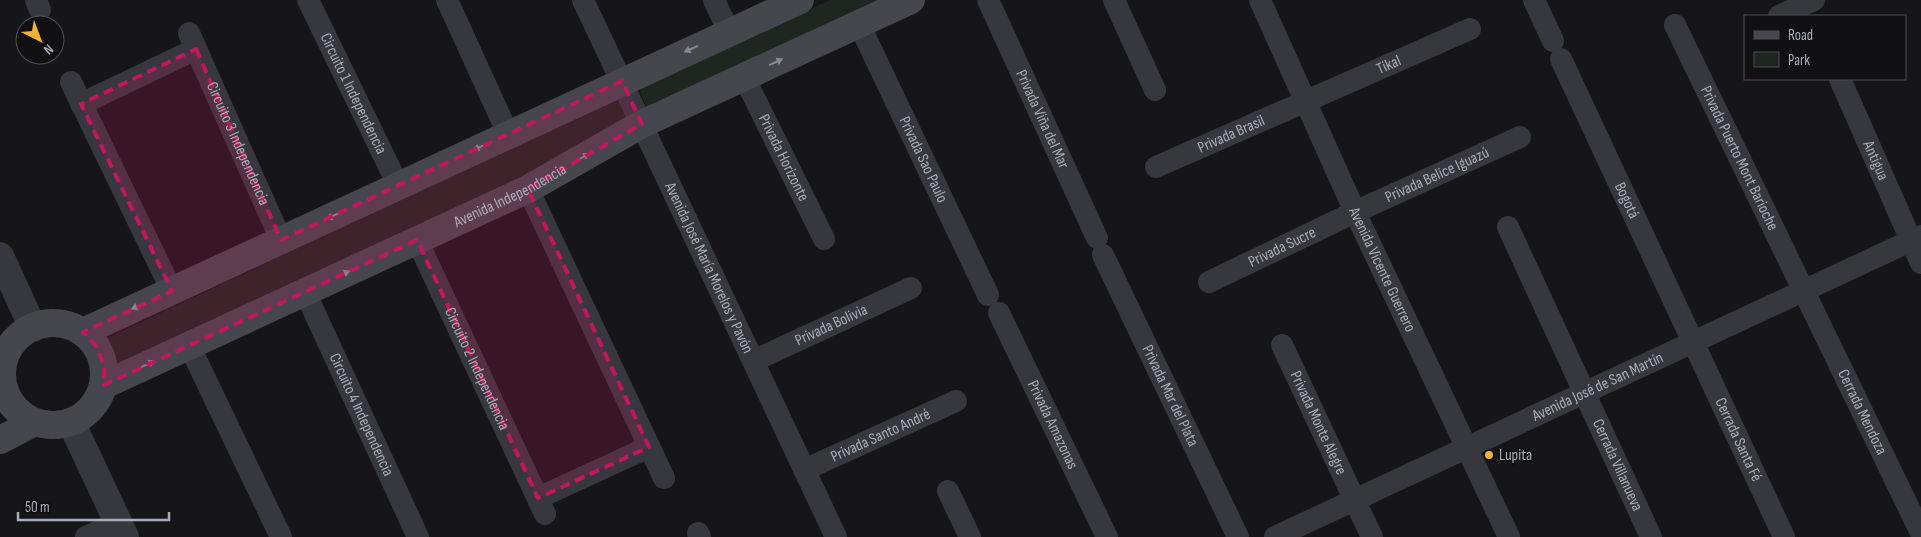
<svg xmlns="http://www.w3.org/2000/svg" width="1921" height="537" font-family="'Sofia Sans Condensed',sans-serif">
  <rect width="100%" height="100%" fill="#161618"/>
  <!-- green -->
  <path fill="#1e261f" d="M830 0H883L648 112 639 88Z
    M619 97 628 120 525 178 117 368 105 339Z"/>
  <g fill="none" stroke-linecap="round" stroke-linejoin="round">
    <!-- minor -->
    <g stroke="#37383d" stroke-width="22">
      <path d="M36 0 40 10"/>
      <path id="s1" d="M308 0 398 185"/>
      <path d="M447 0 508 134"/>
      <path id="s2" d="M583 0 836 537"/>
      <path d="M714 0 729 32"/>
      <path id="s3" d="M988 0 1097 238"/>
      <path d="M1114 0 1155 90"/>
      <path id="s4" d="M1260 0 1355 212 1509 537"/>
      <path d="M1534 0 1553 41"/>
      <path d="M1779 16 1814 0"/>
      <path id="s5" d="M859 24 988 295"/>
      <path id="s6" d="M1675 25 1921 533"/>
      <path id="s7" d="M189 33 281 240"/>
      <path id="s8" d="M1561 59 1784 537"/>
      <path id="s9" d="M744 77 824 239"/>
      <path id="s10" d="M1840 79 1921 263"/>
      <path d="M71 82 172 291"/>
      <path d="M81 104 196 49"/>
      <path id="s11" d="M1156 167 1470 29"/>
      <path d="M528 189 664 478"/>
      <path id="s12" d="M1508 227 1651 537"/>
      <path id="s13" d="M417 240 545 514"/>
      <path id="s14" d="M1103 255 1238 537"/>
      <path id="s15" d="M1209 282 1355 212 1520 137"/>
      <path id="s16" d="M305 292 418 537"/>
      <path id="s17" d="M999 313 1107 537"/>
      <path d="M189 345 281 537"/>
      <path id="s18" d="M1282 345 1372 537"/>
      <path id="s19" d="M753 361 911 288"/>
      <path id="s20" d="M804 470 956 401"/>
      <path d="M948 491 970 537"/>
      <path d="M538 498 649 447"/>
      <path d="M698 533 700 537"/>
      <path d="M86 537 118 522"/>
      <path id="s21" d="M1275 537 1921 236"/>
    </g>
    <!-- tertiary -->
    <path stroke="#37383d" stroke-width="28" d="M0 256 33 328
      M71 422 125 537"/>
    <!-- secondary -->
    <g stroke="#45474d" stroke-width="28">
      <circle cx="53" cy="374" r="51"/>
      <path d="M83 332 800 0"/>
      <path id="s22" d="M104 385 528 189 642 124 911 0"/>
      <path d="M0 440 35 422"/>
    </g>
  </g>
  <!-- one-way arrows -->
  <defs><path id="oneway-solid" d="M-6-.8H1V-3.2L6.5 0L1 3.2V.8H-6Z" transform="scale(1.25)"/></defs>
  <g fill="#858993">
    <use href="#oneway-solid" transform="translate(691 49) rotate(156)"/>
    <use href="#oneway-solid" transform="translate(776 62) rotate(-25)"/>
    <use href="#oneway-solid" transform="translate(480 147) rotate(155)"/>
    <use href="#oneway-solid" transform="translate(583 157) rotate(-30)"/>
    <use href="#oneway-solid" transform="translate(333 216) rotate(155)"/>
    <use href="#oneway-solid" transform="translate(343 274) rotate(-25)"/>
    <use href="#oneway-solid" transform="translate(138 306) rotate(155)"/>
    <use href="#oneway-solid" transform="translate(148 364) rotate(-25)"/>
  </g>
  <!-- marked area -->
  <path fill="#c2185b" fill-opacity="0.2" stroke="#c2185b" stroke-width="4" stroke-dasharray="10 6" stroke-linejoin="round" d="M196 49 281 240 622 81 642 124 528 189 649 447 538 498 417 240 104 385V365L96 346 83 332 172 291 81 104Z"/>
  <!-- markers -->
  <circle fill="#f2b134" stroke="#111113" stroke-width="2" cx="1489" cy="455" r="5"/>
  <g text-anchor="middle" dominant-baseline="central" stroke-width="4" stroke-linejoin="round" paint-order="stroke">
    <!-- street labels -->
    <g font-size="16" fill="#a8adb8" stroke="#111113">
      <text stroke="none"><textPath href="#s11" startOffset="254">Tikal</textPath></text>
      <text stroke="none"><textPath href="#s1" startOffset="104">Circuito 1 Independencia</textPath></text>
      <text stroke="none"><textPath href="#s3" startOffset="131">Privada Viña del Mar</textPath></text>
      <text stroke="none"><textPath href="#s11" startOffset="82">Privada Brasil</textPath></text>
      <text stroke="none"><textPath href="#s7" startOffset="121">Circuito 3 Independencia</textPath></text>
      <text stroke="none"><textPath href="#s9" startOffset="90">Privada Horizonte</textPath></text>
      <text stroke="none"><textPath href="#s6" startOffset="148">Privada Puerto Mont Barioche</textPath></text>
      <text stroke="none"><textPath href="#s5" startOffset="150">Privada Sao Paulo</textPath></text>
      <text stroke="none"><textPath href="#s10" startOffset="89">Antigua</textPath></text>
      <text stroke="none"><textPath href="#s15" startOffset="252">Privada Belice Iguazú</textPath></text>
      <text stroke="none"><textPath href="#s22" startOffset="448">Avenida Independencia</textPath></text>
      <text stroke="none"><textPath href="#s8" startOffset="156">Bogotá</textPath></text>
      <text stroke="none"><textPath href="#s15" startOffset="81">Privada Sucre</textPath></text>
      <text stroke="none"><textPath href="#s2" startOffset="296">Avenida José María Morelos y Pavón</textPath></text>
      <text stroke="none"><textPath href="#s4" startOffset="296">Avenida Vicente Guerrero</textPath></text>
      <text stroke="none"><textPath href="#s19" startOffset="86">Privada Bolivia</textPath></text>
      <text stroke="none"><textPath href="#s13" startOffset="142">Circuito 2 Independencia</textPath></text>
      <text stroke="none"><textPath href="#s21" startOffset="356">Avenida José de San Martín</textPath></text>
      <text stroke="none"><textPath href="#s14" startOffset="156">Privada Mar del Plata</textPath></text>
      <text stroke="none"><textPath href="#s6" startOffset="430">Cerrada Mendoza</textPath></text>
      <text stroke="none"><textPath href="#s16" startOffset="135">Circuito 4 Independencia</textPath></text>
      <text stroke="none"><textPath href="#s18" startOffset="86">Privada Monte Alegre</textPath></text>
      <text stroke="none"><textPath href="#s17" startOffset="124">Privada Amazonas</textPath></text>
      <text stroke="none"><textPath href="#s20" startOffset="84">Privada Santo André</textPath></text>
      <text stroke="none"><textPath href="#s8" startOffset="420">Cerrada Santa Fé</textPath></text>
      <text stroke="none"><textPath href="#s12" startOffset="262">Cerrada Villanueva</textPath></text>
    </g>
    <!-- poi labels -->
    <g font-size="16" fill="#a8adb8" stroke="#111113" text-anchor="start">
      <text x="1499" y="455">Lupita</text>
    </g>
  </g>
  <!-- legend -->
  <rect x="1744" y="15" width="162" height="65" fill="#111113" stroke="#4d4f55"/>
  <rect x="1754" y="31" width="25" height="8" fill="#45474d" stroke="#4d4f55"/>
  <text x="1788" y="40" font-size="15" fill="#a8adb8">Road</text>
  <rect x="1754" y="52" width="25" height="15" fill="#1e261f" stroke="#4d4f55"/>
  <text x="1788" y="65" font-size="15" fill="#a8adb8">Park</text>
  <!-- north arrow -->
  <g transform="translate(40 40) rotate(138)"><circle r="24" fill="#111113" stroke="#4d4f55"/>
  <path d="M0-4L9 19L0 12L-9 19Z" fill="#f2b134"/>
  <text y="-8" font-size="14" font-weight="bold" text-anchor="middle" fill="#a8adb8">N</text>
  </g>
  <!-- scale -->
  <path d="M18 512v8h151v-8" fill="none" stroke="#a8adb8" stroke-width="2.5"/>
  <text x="25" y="512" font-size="15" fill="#a8adb8" stroke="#111113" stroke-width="4" paint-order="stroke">50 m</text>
</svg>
